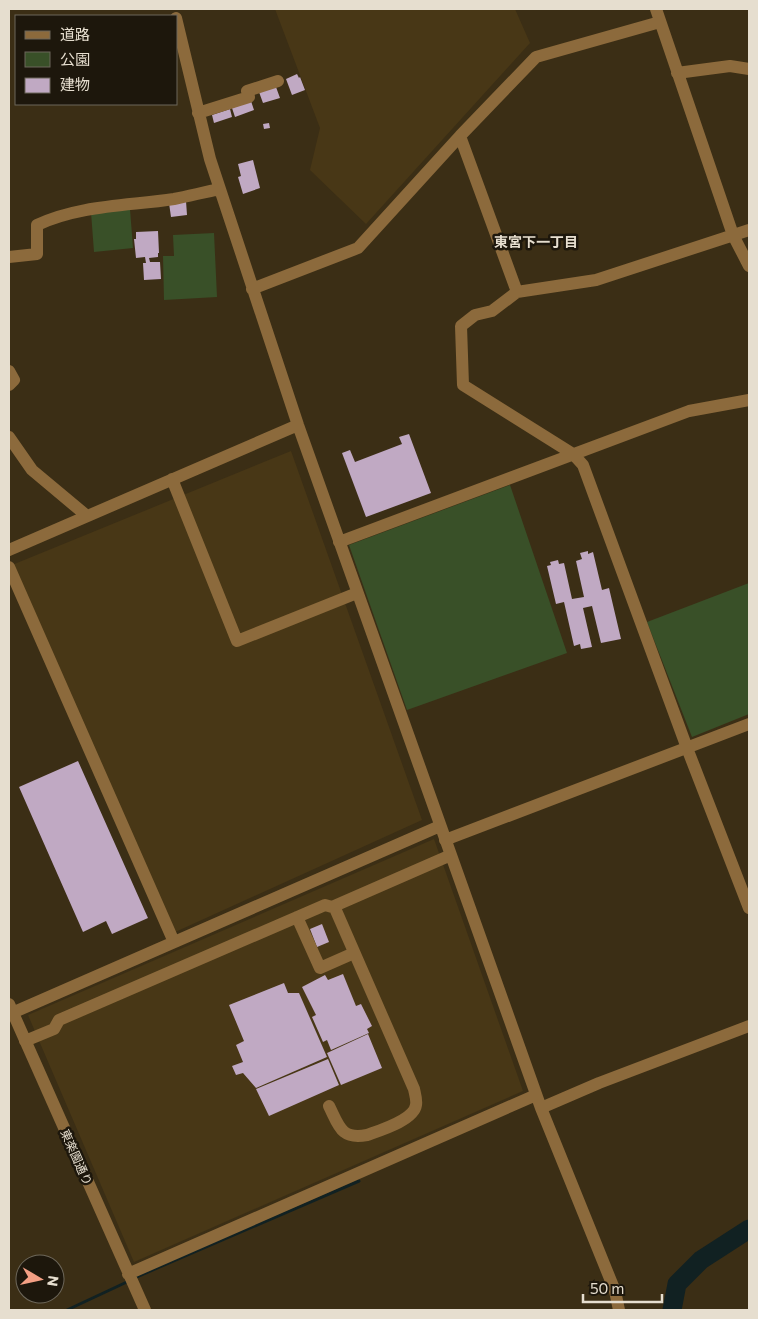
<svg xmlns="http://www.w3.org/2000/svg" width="758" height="1319" font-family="Commissioner,'Noto Sans JP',sans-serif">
  <rect width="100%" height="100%" fill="#3b2e15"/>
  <!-- built -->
  <path fill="#483716" d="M275 9H515L530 43 366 224 310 170 320 128Z
    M291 451 422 820 173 933 12 565Z
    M434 839 523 1091 134 1262 28 1015Z"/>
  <!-- green -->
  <path fill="#395028" d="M130 209 133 248 94 252 91 212Z
    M214 233 217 297 164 300 163 256H174L173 235Z
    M510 485 567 653 407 710 349 545Z
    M749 583V714L692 737 647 622Z"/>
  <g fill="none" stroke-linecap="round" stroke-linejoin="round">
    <!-- stream -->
    <path stroke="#112122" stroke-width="3" d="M134 1278 359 1181
      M67 1310 129 1281"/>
    <!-- river -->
    <path stroke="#112122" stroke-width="19" d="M672 1310 677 1284 701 1260 749 1229"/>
  </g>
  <!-- building -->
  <path fill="#c0a9c3" d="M297 74 299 78 300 77 305 90 292 95 286 79Z
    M276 87 280 98 263 103 259 92Z
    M251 101 254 110 235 117 232 108Z
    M230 109 232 117 214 123 212 115Z
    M269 123 270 128 264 129 263 124Z
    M253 160 260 188 243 194 238 177 241 176 238 164Z
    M186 201 187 215 171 217 169 203Z
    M158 231 159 253H158V257L149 258 150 262H160L161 279 144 280 143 263H146L145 257 136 258 134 239H136V232Z
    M409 434 431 493 366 517 342 453 350 450 355 462 402 444 399 437Z
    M588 551V554L593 552 602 590 609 588 621 639 601 643 592 606 583 608 592 647 581 649 580 644 574 646 564 602 556 604 547 566 551 565 550 562 558 560 559 564 564 563 572 599 584 597 576 561 582 559 580 553Z
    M78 761 148 918 112 934 106 921 83 932 19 787Z
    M322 924 329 942 317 947 310 929Z
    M343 974 356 1006 361 1004 372 1026 367 1029 369 1033 331 1050 327 1040 323 1042 312 1017 316 1015 302 987 325 975 328 980Z
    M284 983 288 993H299L327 1057 256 1088 243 1073 236 1075 232 1066 243 1062 236 1045 244 1041 229 1005Z
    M368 1034 382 1068 341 1085 327 1053Z
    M328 1059 339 1085 269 1116 256 1089Z"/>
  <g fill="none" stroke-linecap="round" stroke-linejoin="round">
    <!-- minor -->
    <path stroke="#8c6a3c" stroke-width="12" d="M656 9 733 235 749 266
      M176 18 210 159 298 425 541 1108 615 1291 619 1310
      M677 73 730 66 749 69
      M198 113 249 97 247 91 278 81
      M460 136 517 292 596 280 749 230
      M9 257 37 254V225C80 205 128 206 174 199 189 196 205 192 220 189
      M252 289 358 248 460 136 536 57 660 22
      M517 292 492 311 475 315 461 326 463 385 573 454 583 465 687 748 749 908
      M9 371 14 380 9 385
      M9 437 32 470 87 516
      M172 479 237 641 357 593
      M339 542 689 411 749 400
      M9 550 298 425
      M9 567 174 942
      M445 840 749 724
      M297 917 320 968 354 953
      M9 1004 145 1310
      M12 1013 440 826
      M25 1041 54 1029 59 1020 325 905 332 907 451 855
      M329 1106C339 1126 341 1140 367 1135 381 1130 414 1120 416 1105 417 1100 415 1094 414 1089L334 906
      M541 1108 599 1083 749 1026
      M128 1274 536 1095"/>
  </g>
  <g text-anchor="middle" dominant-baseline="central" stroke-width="5" stroke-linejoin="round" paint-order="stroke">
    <!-- street labels -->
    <g font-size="12" fill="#e6decf" stroke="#1d170c">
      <text transform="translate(77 1157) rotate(66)">東楽園通り</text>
    </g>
    <!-- neighbourhood labels -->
    <g font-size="14" font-weight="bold" fill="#e6decf" stroke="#1d170c">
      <text x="536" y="241">東宮下一丁目</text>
    </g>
  </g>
  <!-- border -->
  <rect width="758" height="1319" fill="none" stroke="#e6decf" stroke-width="20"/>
  <!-- legend -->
  <rect x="15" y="15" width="162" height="90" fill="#1d170c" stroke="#6d675a"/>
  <rect x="25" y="31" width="25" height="8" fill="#8c6a3c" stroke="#6d675a"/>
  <text x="60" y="40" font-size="15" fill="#e6decf">道路</text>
  <rect x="25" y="52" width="25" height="15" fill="#395028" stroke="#6d675a"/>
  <text x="60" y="65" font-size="15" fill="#e6decf">公園</text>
  <rect x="25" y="78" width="25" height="15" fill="#c0a9c3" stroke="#6d675a"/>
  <text x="60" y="90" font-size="15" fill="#e6decf">建物</text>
  <!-- north arrow -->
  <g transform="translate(40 1279) rotate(99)"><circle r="24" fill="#1d170c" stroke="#6d675a"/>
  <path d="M0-4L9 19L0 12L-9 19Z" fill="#f39f84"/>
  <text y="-8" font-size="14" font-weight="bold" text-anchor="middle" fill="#e6decf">N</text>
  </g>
  <!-- scale -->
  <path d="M583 1294v8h79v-8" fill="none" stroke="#e6decf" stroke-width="2.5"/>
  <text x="590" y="1294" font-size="15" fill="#e6decf" stroke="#1d170c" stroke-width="4" paint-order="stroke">50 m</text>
</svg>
